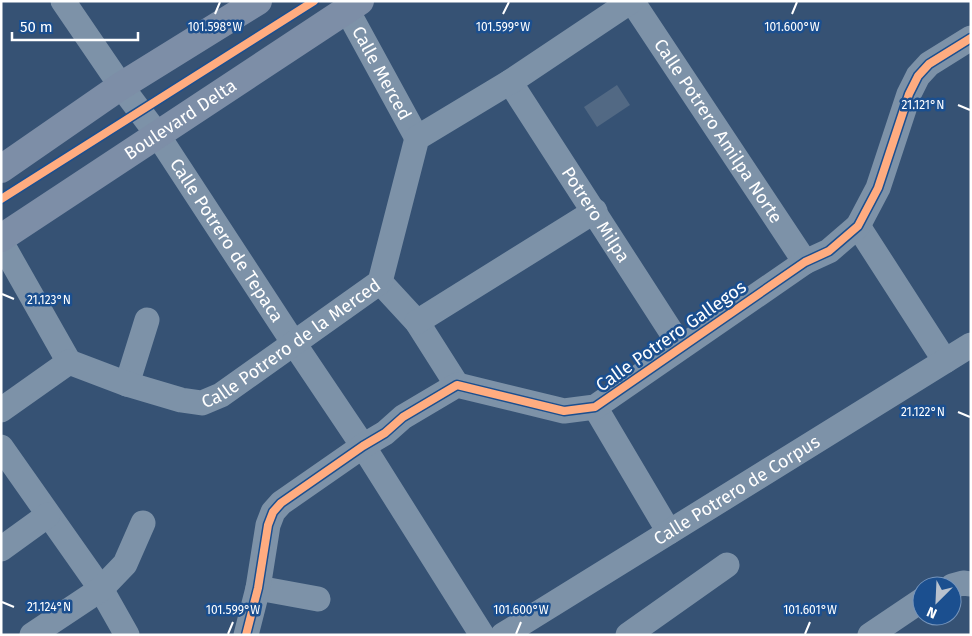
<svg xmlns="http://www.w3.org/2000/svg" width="972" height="636" font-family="'Fira Sans',sans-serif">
  <rect width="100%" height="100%" fill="#365274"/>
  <!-- building -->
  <path fill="#526984" d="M617 85 630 105 597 127 584 107Z"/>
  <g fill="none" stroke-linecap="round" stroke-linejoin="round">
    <!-- minor -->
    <g stroke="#7d92a8" stroke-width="25">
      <path id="s1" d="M63 1 121 86 157 134 293 342 363 446 482 635"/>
      <path id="s2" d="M632 1 805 262"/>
      <path id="s3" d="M347 10 417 138"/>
      <path id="s4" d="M510 82 681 347"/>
      <path d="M858 226 945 361"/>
      <path d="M1 242 69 362"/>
      <path d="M380 282 417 322 457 385"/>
      <path d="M417 322 595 211"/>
      <path d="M127 384 147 320"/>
      <path d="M595 407 669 532"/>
      <path id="s5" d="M1 410 69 362 127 384 181 400 202 403 221 395 380 282 417 138 510 82 631 1"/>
      <path d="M1 447 101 589 127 635"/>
      <path d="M1 549 48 515"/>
      <path d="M952 586 963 583 971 584"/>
      <path d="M258 588 318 599"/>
      <path d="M32 635 101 589 125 564 143 523"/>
      <path d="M246 635 258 588 268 525 273 512 281 503 363 446 385 433 403 417 457 385 564 411 595 407 805 262 829 251 858 226 878 188 909 94 918 76 929 64 971 38"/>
      <path id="s6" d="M503 635 971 345"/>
      <path d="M628 635 727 565"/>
      <path d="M870 635 922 600"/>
    </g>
    <!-- major -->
    <g stroke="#7d8ea7" stroke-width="28">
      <path d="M1 169 121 86 258 1"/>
      <path id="s7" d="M1 238 360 1"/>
    </g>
    <defs>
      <path id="cycleway" d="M1 199 314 1
        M246 635 258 588 268 525 273 512 281 503 363 446 385 433 403 417 457 385 564 411 595 407 805 262 829 251 858 226 878 188 909 94 918 76 929 64 971 38"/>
    </defs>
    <!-- cycleway casing -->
    <use href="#cycleway" stroke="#1b4f8f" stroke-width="11"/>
    <!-- cycleway -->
    <use href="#cycleway" stroke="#ffac80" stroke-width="8"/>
  </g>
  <!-- ticks -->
  <path fill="none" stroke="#fff" stroke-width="2" d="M215 14 220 2M503 14 509 2M792 14 797 2M958 105 970 110M2 294 14 299M958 412 970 417M2 602 14 607M228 634 233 622M516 634 521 622M805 634 810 622"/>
  <g text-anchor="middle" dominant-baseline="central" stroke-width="5" stroke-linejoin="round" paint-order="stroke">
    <!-- street labels -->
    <g font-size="18" fill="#fff" stroke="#1b4f8f">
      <text stroke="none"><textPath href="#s3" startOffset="72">Calle Merced</textPath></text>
      <text stroke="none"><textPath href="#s7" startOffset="215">Boulevard Delta</textPath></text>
      <text stroke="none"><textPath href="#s2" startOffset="156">Calle Potrero Amilpa Norte</textPath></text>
      <text stroke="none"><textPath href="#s4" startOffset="158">Potrero Milpa</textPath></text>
      <text stroke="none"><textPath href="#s1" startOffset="290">Calle Potrero de Tepaca</textPath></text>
      <text transform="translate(671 336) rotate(-35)">Calle Potrero Gallegos</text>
      <text stroke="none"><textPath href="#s5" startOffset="330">Calle Potrero de la Merced</textPath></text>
      <text stroke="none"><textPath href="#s6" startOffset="275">Calle Potrero de Corpus</textPath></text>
    </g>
  </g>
  <g font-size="12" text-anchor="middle" fill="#fff" stroke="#1b4f8f" stroke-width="5" stroke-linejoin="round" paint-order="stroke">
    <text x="503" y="31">101.599°W</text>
    <text x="792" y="31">101.600°W</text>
    <text x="215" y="31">101.598°W</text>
    <text x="923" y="109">21.121°N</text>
    <text x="49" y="304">21.123°N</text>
    <text x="923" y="416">21.122°N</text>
    <text x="49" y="611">21.124°N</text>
    <text x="233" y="614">101.599°W</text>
    <text x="521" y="614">101.600°W</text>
    <text x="810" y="614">101.601°W</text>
  </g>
  <!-- border -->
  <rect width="972" height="636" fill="none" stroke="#ffffff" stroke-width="5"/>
  <!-- north arrow -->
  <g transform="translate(937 601) rotate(204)"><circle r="24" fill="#1b4f8f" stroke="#7695bc"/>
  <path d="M0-4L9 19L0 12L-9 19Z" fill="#b9c2ce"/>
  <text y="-8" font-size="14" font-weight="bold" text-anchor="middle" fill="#ffffff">N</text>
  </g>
  <!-- scale -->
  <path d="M12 32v8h126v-8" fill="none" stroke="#ffffff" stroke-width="2.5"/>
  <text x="20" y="32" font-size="15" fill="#ffffff" stroke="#1b4f8f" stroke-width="4" paint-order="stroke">50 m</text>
</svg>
